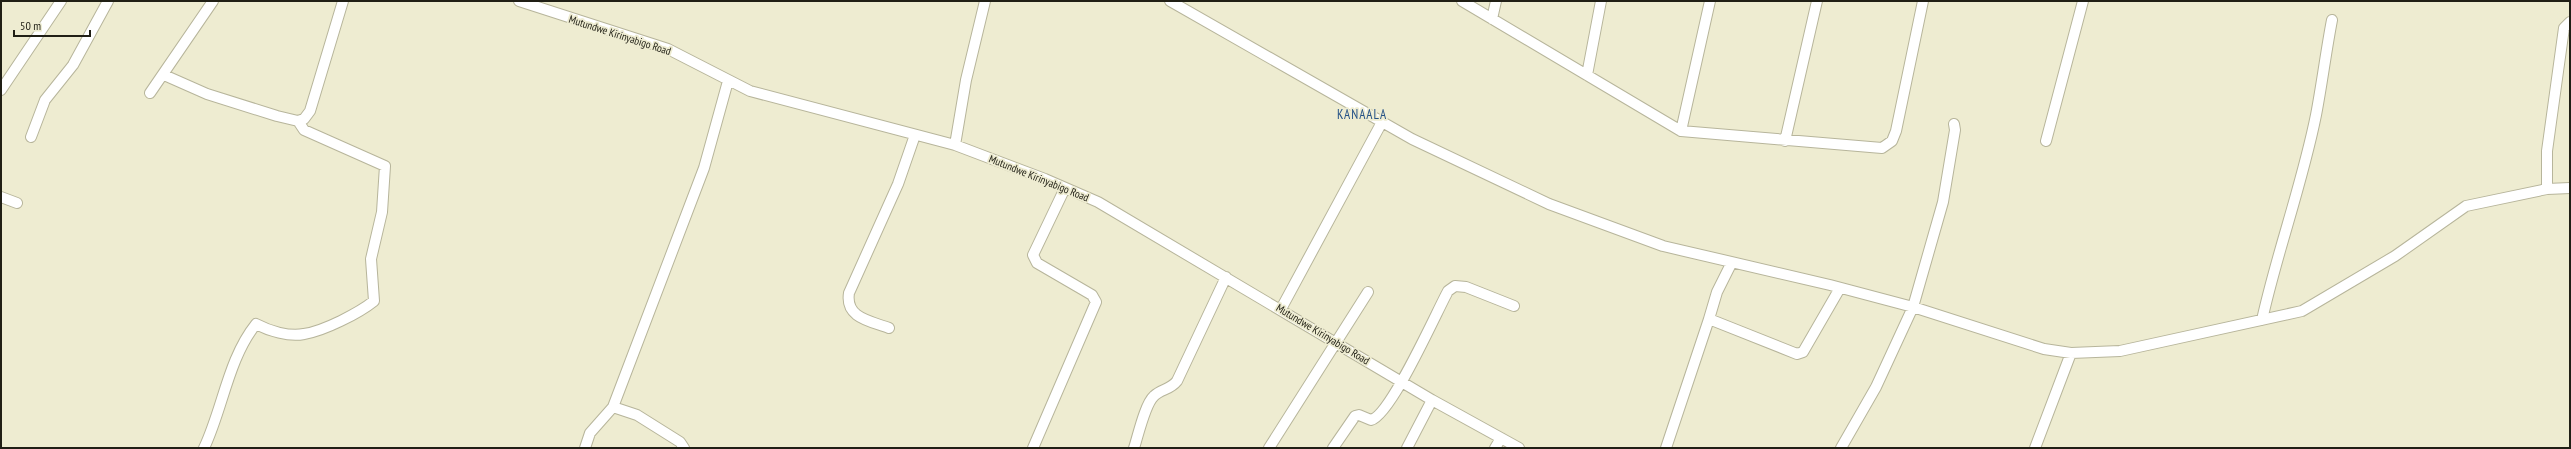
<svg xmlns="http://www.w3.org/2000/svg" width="2571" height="449" font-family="'PT Sans Narrow',sans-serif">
  <rect width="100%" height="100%" fill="#eeecd1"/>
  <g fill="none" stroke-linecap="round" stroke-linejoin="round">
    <defs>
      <path id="minor" d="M519 1 668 49 750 91 955 145 1045 179 1098 202 1432 400 1519 448
        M1170 1 1412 139 1549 204 1663 246 1830 285 1913 307 2044 349 2071 353 2120 351 2302 311 2395 256 2466 206 2547 189 2570 188
        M1462 1 1681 131
        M1710 1 1681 131 1882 148 1892 141 1896 131 1923 1
        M1492 19 1496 1
        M164 75 207 94 277 116 298 121 304 119 310 111 343 1
        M1587 75 1601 1
        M1 90 61 1
        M150 93 213 1
        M31 137 45 100 73 65 108 1
        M1785 141 1817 1
        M2046 141 2083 1
        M955 145 966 80 985 1
        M2547 189V151L2564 28 2570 22
        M1 197 17 203
        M1731 264 1717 292 1709 319 1797 354 1803 352 1840 288
        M1281 309 1382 122
        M2262 320C2277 252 2302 185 2316 115 2322 84 2326 51 2332 20
        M889 328C870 321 845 318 849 293L898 184 915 135
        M204 448C223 408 228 359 256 324 269 331 289 337 304 334 324 331 359 313 374 301L371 259 382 212 385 166 304 130 298 121
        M585 448 590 433 613 407
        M684 448 680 442 637 415 613 407 704 168 728 81
        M1033 448 1096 302 1092 295 1037 263 1033 255 1065 188
        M1134 448C1138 436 1145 404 1154 396 1161 389 1170 390 1177 381L1226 277
        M1269 448 1368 292
        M1333 448 1355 416 1359 415 1371 420C1391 415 1436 313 1448 291L1455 286 1466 287 1514 306
        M1407 448 1432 400
        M1495 448 1501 438
        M1666 448 1709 319
        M1841 448 1876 387 1913 307 1943 202 1955 130 1954 124
        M2035 448 2071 353"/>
    </defs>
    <!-- minor casing -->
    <use href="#minor" stroke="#b7b59b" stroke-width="12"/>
    <!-- minor -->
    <use href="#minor" stroke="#fff" stroke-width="10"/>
  </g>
  <g text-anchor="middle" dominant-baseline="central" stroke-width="3.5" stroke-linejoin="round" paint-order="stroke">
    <!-- street labels -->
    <g font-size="11" fill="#201f15" stroke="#eeecd1">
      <text transform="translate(620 35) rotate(18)">Mutundwe Kirinyabigo Road</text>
      <text transform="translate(1039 178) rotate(22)">Mutundwe Kirinyabigo Road</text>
      <text transform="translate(1323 334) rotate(31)">Mutundwe Kirinyabigo Road</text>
    </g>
    <!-- quarter labels -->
    <g font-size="13" letter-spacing="1" fill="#255286" stroke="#eeecd1">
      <text x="1362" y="114">KANAALA</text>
    </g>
  </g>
  <!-- border -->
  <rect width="2571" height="449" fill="none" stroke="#201f15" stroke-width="4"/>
  <!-- scale -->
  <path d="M14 30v6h76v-6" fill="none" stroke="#201f15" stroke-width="2"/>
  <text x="20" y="30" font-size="12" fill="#201f15" stroke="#eeecd1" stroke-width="3" paint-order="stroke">50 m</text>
</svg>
